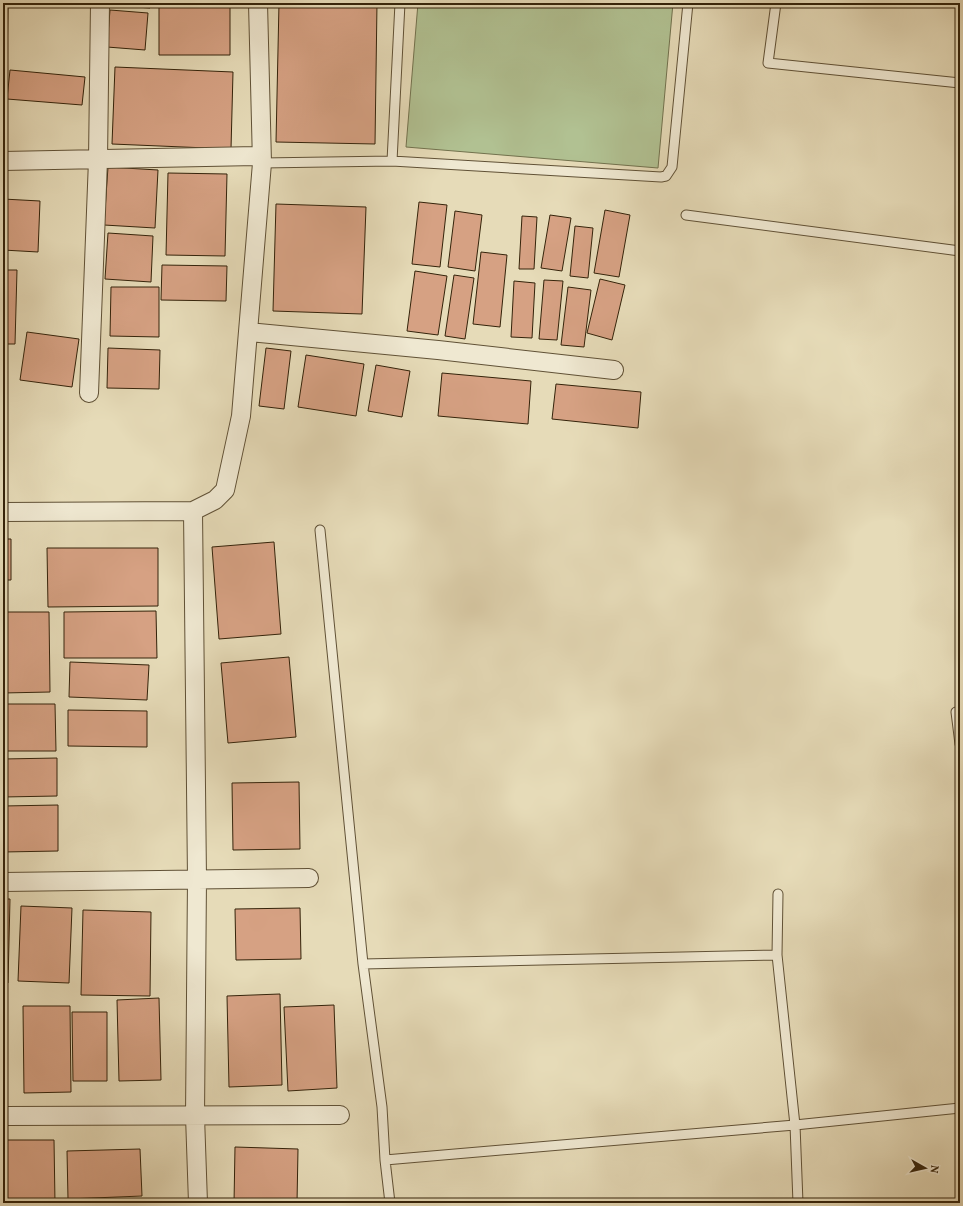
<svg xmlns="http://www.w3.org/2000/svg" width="963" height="1206" font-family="Vollkorn,serif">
  <rect width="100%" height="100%" fill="#e6dbb8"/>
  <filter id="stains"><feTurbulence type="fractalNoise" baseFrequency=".005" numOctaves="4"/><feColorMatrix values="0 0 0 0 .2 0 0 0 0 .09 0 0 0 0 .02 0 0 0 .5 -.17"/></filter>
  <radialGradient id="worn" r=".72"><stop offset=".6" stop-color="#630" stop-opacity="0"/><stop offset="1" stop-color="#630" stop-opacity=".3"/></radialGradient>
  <!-- green -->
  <path fill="#b1c192" stroke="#72724e" d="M418 3H673L658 168 406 147Z"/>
  <!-- building -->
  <path fill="#d6a183" stroke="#34230a" d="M3 3H8L6 136H3Z
    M109 3H150V8L108 5Z
    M159 3H230V55H159Z
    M279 3H377L375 144 276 142Z
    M110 10 148 13 145 50 107 47Z
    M115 67 233 72 231 149 112 144Z
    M10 70 85 77 82 105 7 99Z
    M108 167 158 170 155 228 104 225Z
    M168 173 227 174 225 256 166 255Z
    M3 199 40 201 38 252 3 250Z
    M419 202 447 205 440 267 412 264Z
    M276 204 366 207 362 314 273 311Z
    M605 210 630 215 619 277 594 273Z
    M455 211 482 215 475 271 448 267Z
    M550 215 571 218 562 271 541 268Z
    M522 216 537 217 534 269H519Z
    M575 226 593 228 588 278 570 276Z
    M108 233 153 236 151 282 105 279Z
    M481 252 507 255 500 327 473 324Z
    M162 265 227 266 226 301 161 300Z
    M3 270H17L15 344H3Z
    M415 271 447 276 438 335 407 331Z
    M454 275 474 278 465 339 445 336Z
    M600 279 625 285 612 340 587 333Z
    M544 280 563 281 557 340 539 339Z
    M514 281 535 283 532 338 511 337Z
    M111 287H159V337L110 336Z
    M568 287 591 290 584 347 561 345Z
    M27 332 79 339 72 387 20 380Z
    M108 348 160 350 159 389 107 388Z
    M266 348 291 351 284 409 259 406Z
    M306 355 364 364 356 416 298 407Z
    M376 365 410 371 402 417 368 411Z
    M442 373 531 381 528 424 438 416Z
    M556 384 641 392 638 428 552 419Z
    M3 539H11V580H3Z
    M274 542 281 634 219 639 212 547Z
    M47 548H158V606L48 607Z
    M156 611 157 658H64V612Z
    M3 612H49L50 692 3 693Z
    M289 657 296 737 228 743 221 663Z
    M70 662 149 665 147 700 69 697Z
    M3 704H55L56 751H3Z
    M68 710 147 711V747L68 746Z
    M57 758V796L3 797V759Z
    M299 782 300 849 233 850 232 783Z
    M58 805V851L3 852V806Z
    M3 899H10L8 983H3Z
    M21 906 72 908 69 983 18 981Z
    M300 908 301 959 236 960 235 909Z
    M83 910 151 912 150 996 81 995Z
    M280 994 282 1085 229 1087 227 996Z
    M159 998 161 1080 119 1081 117 1000Z
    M334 1005 337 1088 288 1091 284 1007Z
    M23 1006H70L71 1092 24 1093Z
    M72 1012H107V1081H73Z
    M3 1140H54L55 1203H3Z
    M235 1147 298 1149 297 1203H234Z
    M140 1149 142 1196 68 1199 67 1151Z"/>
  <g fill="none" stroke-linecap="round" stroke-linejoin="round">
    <defs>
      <path id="service" d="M776 3 768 63 960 83
        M392 161 400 3
        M262 163 392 161 661 177 666 176 672 167 688 3
        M686 215 960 251
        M320 530 363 964
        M956 712 960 744
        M778 894 777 955 795 1125 798 1203
        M385 1160 795 1125 960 1108
        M390 1203 385 1160 382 1107 363 964 777 955"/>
      <path id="minor" d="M3 161 261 156
        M249 332 438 350 614 370
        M89 393 98 160 100 3
        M193 511 197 879 195 1116 198 1203
        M3 512 193 511 215 500 225 490 241 416 262 163 258 3
        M3 882 309 878
        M3 1116 340 1115"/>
    </defs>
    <!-- service casing -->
    <use href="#service" stroke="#605136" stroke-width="11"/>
    <!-- minor casing -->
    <use href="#minor" stroke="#605136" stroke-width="20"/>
    <!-- service -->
    <use href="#service" stroke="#efe8d1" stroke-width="9"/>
    <!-- minor -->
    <use href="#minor" stroke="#efe8d1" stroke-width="18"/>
  </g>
  <!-- margin -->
  <rect width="963" height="1206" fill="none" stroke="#e6dbb8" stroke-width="16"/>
  <rect x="4" y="4" width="955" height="1198" fill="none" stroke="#34230a" stroke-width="2"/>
  <rect x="8" y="8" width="947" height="1190" fill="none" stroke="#34230a"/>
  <!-- north arrow -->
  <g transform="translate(925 1168) rotate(98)" stroke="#efe8d1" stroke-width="3" paint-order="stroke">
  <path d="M0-3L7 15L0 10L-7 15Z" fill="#34230a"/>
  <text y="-6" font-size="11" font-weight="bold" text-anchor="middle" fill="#34230a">N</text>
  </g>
  <rect width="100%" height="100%" filter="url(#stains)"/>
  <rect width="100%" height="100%" fill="url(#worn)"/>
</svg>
